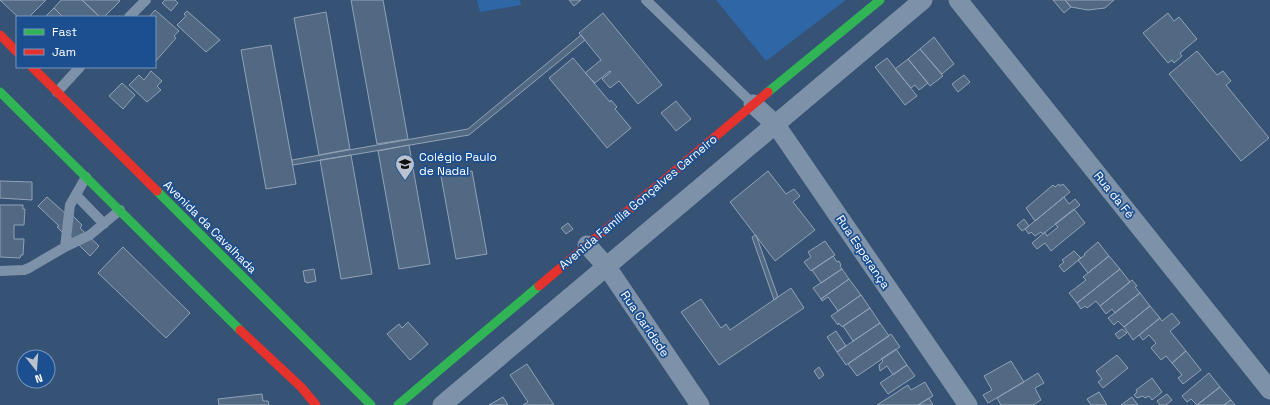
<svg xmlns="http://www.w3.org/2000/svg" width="1270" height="405" font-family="'Space Grotesk',sans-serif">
  <rect width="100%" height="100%" fill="#365274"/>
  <!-- green -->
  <path fill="#2f66a5" d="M477 0H520L521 5 480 12Z
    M716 0H846L766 61Z"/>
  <!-- building -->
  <path fill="#526984" stroke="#92a2b6" d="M0 0H46L29 17H18Z
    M61 0H82L100 17H63L54 8Z
    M82 0H118L120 1 104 17H100Z
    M165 0H175L178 3 171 11 162 3Z
    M351 0H383L408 139 377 144Z
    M569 0H581L574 6Z
    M1053 0H1065L1071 7 1064 13Z
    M1065 0H1114L1105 8 1088 10 1071 7Z
    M54 8 63 17H45Z
    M155 10 179 31 174 36 176 38 155 62V17H149Z
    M187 11 220 40 206 52 177 25 186 16 184 14Z
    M326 12 350 149 319 155 294 18Z
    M603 13 662 85 638 104 619 81 610 88 602 79 611 72 610 71 595 83 585 73 601 60 579 33Z
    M1168 13 1174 21 1179 17 1197 39 1180 53 1182 56 1174 63 1172 60 1168 63 1143 33Z
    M581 35 585 40 469 135 293 165 292 160 468 129Z
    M934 37 954 64 942 74 920 49Z
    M271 45 296 184 266 189 241 50Z
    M920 49 943 76 930 86 908 59Z
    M1197 51 1217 75 1223 71 1231 81 1226 85 1269 138 1241 161 1169 74Z
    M573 58 610 102 611 100 617 107 615 109 631 128 607 148 549 78Z
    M887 58 917 96 905 105 875 67Z
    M908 59 928 83 919 90 915 85 911 88 895 69Z
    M151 71 162 81 157 86 161 90 147 102 129 85 139 75 144 80Z
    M964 75 970 82 958 92 952 84Z
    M122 83 135 95 123 109 109 96Z
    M676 101 691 119 676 131 661 113Z
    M409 145 430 264 399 269 378 151Z
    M351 155 372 274 341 279 320 160Z
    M472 171 487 254 456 259 441 176Z
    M768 171 786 194 794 189 800 196 793 202 815 230 775 261 730 202Z
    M0 181 32 182V200L0 198Z
    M1059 184 1060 186 1063 184 1070 192 1035 221 1026 208 1053 185 1055 187Z
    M47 197 67 215 69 212 82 225 80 228 99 246 90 256 70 236 68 238 57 227 59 226 38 206Z
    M1064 197 1069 204 1075 199 1080 205 1043 234 1041 232 1035 236 1031 232 1029 234 1025 229Z
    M0 205H23V209H25L24 225H14V239H24L23 255H21L20 258 0 257Z
    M1074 209 1085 223 1051 251 1045 243 1037 249 1032 243 1045 232 1047 236 1058 227 1055 224Z
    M1024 219 1029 226 1022 231 1017 225Z
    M568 223 573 229 566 234 561 228Z
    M756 235 778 297 774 300 752 237Z
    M825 241 835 255 811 271 804 262 811 257 808 252Z
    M1098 242 1109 256 1088 273 1078 260 1085 255 1084 254Z
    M123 247 190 313 166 338 98 273Z
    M1074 251 1081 258 1064 272 1059 266 1064 262 1062 260Z
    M833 256 837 262 839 261 841 265 840 266 842 269 821 283 812 270Z
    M1109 256 1120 269 1077 303 1069 293 1086 280 1083 277Z
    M314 269 316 281 307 283V282H305L303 271Z
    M842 269 849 279 821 299 813 288Z
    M1120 269 1130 282 1100 306 1096 301 1087 308 1085 306 1081 309 1077 303Z
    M849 279 861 295 838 311 828 297 822 301 821 299Z
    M1132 280 1137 286 1135 287 1140 293 1115 313 1112 309 1106 314 1100 306Z
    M791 288 804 308 719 365 681 312 701 299 721 328 726 324 730 330Z
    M1140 293 1150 306 1124 327 1118 321 1114 325 1108 318Z
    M861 295 870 308 842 327 839 323 838 325 831 316Z
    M1150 306 1160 318 1133 340 1124 327Z
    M870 308 880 323 853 341 843 326Z
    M1172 313 1180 323 1170 331 1186 351 1172 363 1166 356 1161 360 1151 348 1156 343 1149 335 1143 340 1139 335 1160 318 1162 321Z
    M408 322 428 344 410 360 387 334 399 324 402 328Z
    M880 323 889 336 846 365 837 352Z
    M1122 329 1127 333 1119 339 1115 334Z
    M836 331 846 346 837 352 827 337Z
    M891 334 900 347 857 376 848 364Z
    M896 349 907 365 893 375 887 366 880 371 879 365 883 361 881 359Z
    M1186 351 1201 370 1183 384 1178 378 1182 375 1172 363Z
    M1117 355 1128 368 1103 388 1098 382 1102 379 1096 371Z
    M1011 361 1024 382 988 403 983 395 992 390 984 376Z
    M527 364 554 405H523L528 402 510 375Z
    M907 365 915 376 888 394 880 383Z
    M819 367 824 375 819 379 814 371Z
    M1038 373 1044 383 1035 388 1041 400 1033 405H1001L997 398Z
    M1209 373 1220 387 1197 405 1191 399 1187 402 1182 396Z
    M1152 378 1162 392 1152 400 1149 396 1145 398 1143 396 1137 398 1134 395 1137 392 1136 390Z
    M925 382 933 396 918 405H877L908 385 911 390Z
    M1220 387 1231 400 1224 405H1197Z
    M1099 392 1107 405H1091L1087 399Z
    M262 394 263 401H268L269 405H219L218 399Z
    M1167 394 1172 400 1166 405H1160L1157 401Z
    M503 397 508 405H489Z
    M1132 397 1138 405H1121Z
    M929 398 933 405H918Z
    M1231 400 1235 405H1224Z"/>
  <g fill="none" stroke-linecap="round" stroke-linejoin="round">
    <!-- lane -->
    <path stroke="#7d92a8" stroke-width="10" d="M646 0 753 104
      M129 17 146 0
      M57 92 80 67
      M76 195 104 224
      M65 247 70 205 86 177
      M0 271 24 270 29 268 65 247 90 235 120 210"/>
    <!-- street -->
    <path stroke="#7d92a8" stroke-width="19" d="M958 0 1270 390
      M753 104 776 125 968 405
      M587 245 607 267 700 405
      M442 405 923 0"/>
    <!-- fast -->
    <path stroke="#30b455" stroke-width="9" d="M0 92 240 330
      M768 92 880 0
      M157 191 371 405
      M398 405 539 286"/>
    <!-- jam -->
    <path stroke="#e5322d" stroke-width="9" d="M0 35 17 52
      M32 67 157 191
      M539 286 768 92
      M240 330 301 387 316 405"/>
  </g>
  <!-- icons -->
  <defs>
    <symbol id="school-pin" viewBox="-11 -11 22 30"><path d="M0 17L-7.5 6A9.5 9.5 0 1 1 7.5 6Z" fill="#b9c2ce" stroke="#1b4f8f"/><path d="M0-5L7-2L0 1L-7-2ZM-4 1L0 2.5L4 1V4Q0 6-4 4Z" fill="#111"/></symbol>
  </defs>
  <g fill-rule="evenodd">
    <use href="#school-pin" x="394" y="153" width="22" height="30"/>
  </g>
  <g text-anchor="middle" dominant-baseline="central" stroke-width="3.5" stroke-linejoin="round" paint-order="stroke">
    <!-- poi labels -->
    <g font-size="12" fill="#fff" stroke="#1b4f8f" text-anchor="start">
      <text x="419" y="157">Colégio Paulo<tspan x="419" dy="14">de Nadal</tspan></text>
    </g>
    <!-- street labels -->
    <g font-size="12" fill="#fff" stroke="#1b4f8f">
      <text transform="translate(1114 195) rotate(51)">Rua da Fé</text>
      <text transform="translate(638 202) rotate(-40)">Avenida Família Gonçalves Carneiro</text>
      <text transform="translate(210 227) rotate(45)">Avenida da Cavalhada</text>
      <text transform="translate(863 252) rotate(56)">Rua Esperança</text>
      <text transform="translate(645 324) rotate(56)">Rua Caridade</text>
    </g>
  </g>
  <!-- legend -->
  <rect x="16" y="16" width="140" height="52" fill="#1b4f8f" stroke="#7695bc"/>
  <rect x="24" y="29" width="20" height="6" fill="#30b455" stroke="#7695bc"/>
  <text x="52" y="36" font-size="12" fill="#ffffff">Fast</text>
  <rect x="24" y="49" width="20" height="6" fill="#e5322d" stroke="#7695bc"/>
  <text x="52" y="56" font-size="12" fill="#ffffff">Jam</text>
  <!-- north arrow -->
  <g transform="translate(36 369) rotate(163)"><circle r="19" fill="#1b4f8f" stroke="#7695bc"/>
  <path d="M0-3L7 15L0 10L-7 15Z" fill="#b9c2ce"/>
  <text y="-6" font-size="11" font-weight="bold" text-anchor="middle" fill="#ffffff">N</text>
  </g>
</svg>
